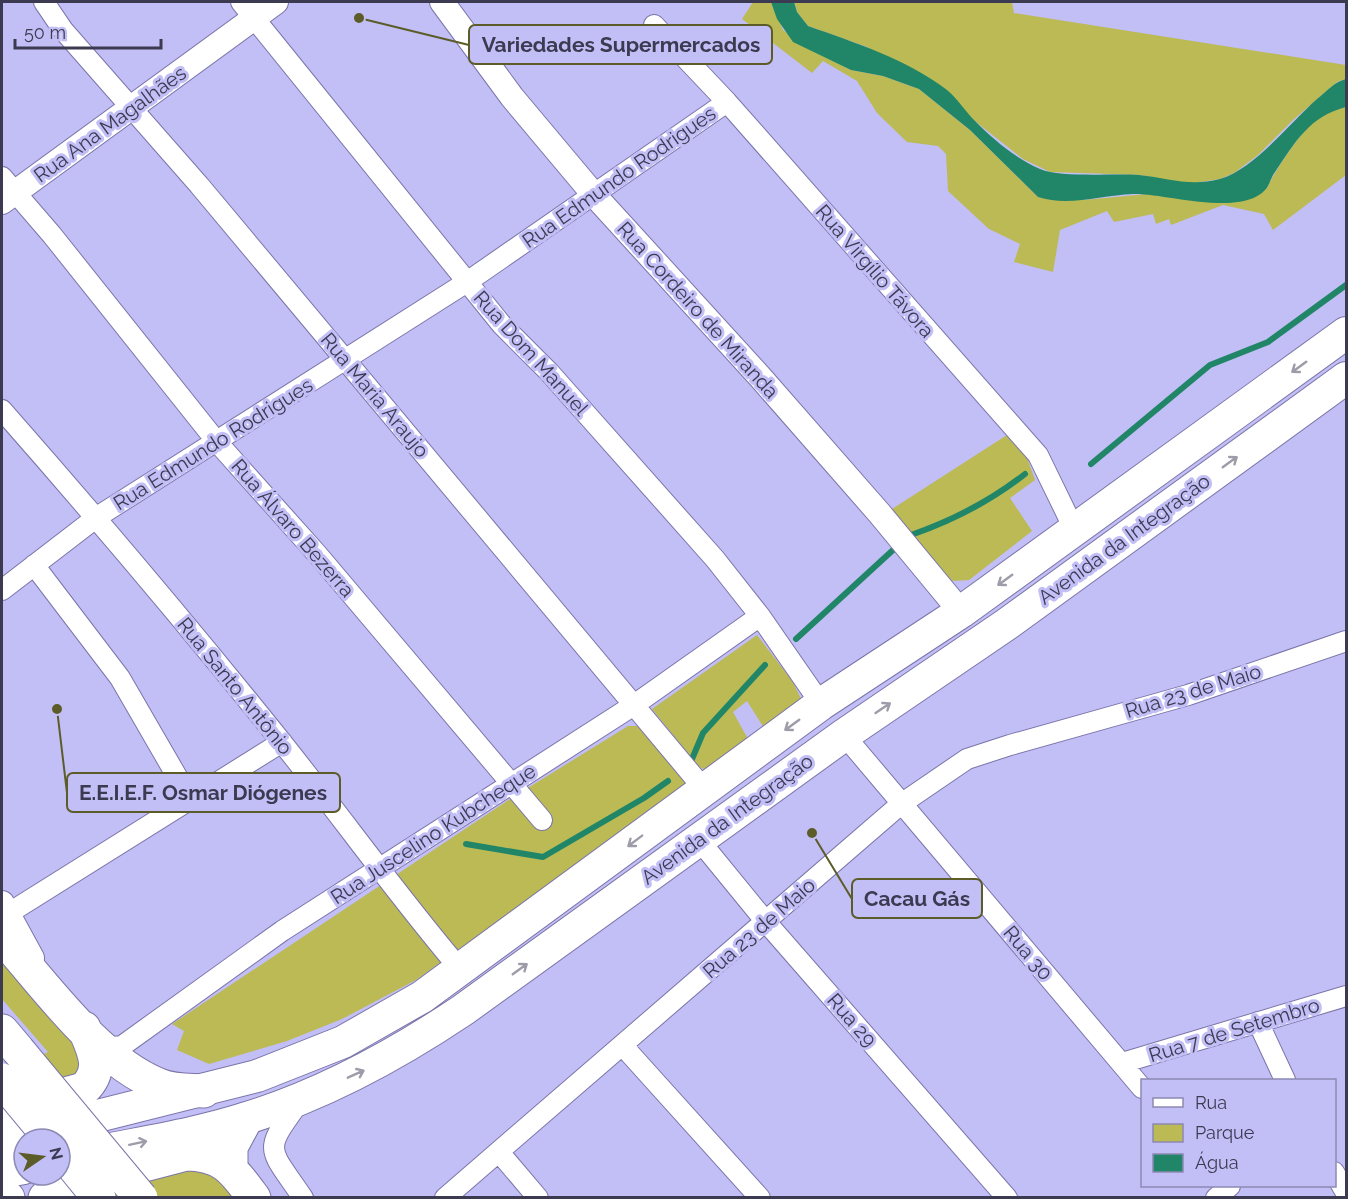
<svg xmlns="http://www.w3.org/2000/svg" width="1348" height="1199" font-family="Raleway,sans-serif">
  <rect width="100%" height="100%" fill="#c2bef6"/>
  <!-- green -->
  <path fill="#bbba55" d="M753 2H771L783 30 803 46 851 70 883 76 919 89 970 130 1038 197 1083 200 1147 194 1222 203 1267 188C1274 172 1302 130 1316 119 1325 112 1335 110 1346 107V175L1273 230 1264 214 1223 205 1171 225 1169 219 1156 224 1153 214 1114 222 1107 211 1060 230 1053 272 1014 262 1020 244 989 229 948 191 946 154 938 146 907 142 877 113 857 81 823 61 812 73 742 19Z
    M794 2H1012L1014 13 1346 65V79L1337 82 1293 120 1258 155 1234 173 1220 179 1194 183 1175 182 1140 175 1050 172 1023 159 976 122 867 47 808 26 797 12Z
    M1007 435 1026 455 1035 480 1010 498 1032 531 969 580 953 581 942 572 892 509Z
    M757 635 793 682 802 701 764 728 747 701 733 712 748 739 708 771 699 767 652 709Z
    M628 726H637L684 776 685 783 681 790 416 980 342 1019 287 1041 209 1064 177 1050 184 1031 172 1024 510 799Z
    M2 953 85 1058 77 1080 2 1074 48 1052 2 999Z
    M202 1165 245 1198H51Z"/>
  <!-- water -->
  <path fill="#218668" d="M771 2H794L797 12 808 26C856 43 906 59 947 90 958 99 965 111 975 121 993 139 1016 159 1040 169 1061 178 1114 173 1139 175 1169 178 1189 187 1220 179 1254 169 1290 123 1317 99 1327 91 1334 82 1346 79V107C1310 116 1295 142 1275 172 1271 177 1270 184 1266 189 1241 218 1166 193 1133 194 1102 195 1068 207 1038 197L970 130 919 89 883 76 851 70 793 42 777 19Z"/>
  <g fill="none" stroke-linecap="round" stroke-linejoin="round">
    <!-- stream -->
    <path stroke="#218668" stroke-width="6" d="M1091 464 1210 365 1268 342 1346 285
      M911 535C951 521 992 500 1025 474
      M796 639 893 550
      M692 759 703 733 765 665
      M466 844 543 857 644 798 668 781"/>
    <defs>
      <path id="minor" d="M44 2 63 30 199 185 704 789
        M241 2 502 325 549 372 715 559 760 616 821 704
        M654 25 727 102 1038 455 1075 531
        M2 177 52 235 217 442 318 555 542 820
        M2 410C97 518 190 628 280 740 341 816 397 895 460 969
        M34 565 120 678 190 799
        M2 590 97 517 467 282 727 102
        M844 735 1142 1088
        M699 840 766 922 1007 1198
        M9 913 282 742
        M1258 1022 1285 1080
        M623 1046 760 1198
        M105 1048 122 1046 282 931 634 705 760 616
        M1122 1063 1346 996
        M300 1101C262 1153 268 1146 303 1198
        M499 1152 538 1198
        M1334 1172 1346 1193
        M445 1198 901 804 967 759 1010 745 1188 695 1346 641
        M1216 1198 1230 1186"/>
      <path id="tertiary" d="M442 2 512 97 595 196 761 378 880 514 961 612
        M2 202 276 2
        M2 903 32 958"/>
      <path id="primary" d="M2 1140 257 1076 343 1042 422 997 821 704 961 612 1346 333
        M78 1156C132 1144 195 1135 247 1118 325 1094 396 1055 463 1010L844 735 1007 624 1346 378
        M2 1172 24 1168"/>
      <path id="trunk" d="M2 937C45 985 97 1060 159 1085 173 1091 188 1090 204 1091
        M2 1031 18 1050
        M2 1111 84 1089C104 1070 94 1051 84 1028
        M231 1166V1147L246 1119
        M2 1194 8 1198
        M45 1198 56 1188 186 1154C223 1154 234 1171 254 1198"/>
    </defs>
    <!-- minor casing -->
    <use href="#minor" stroke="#7b75a9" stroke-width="22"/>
    <!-- tertiary casing -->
    <use href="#tertiary" stroke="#7b75a9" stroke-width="26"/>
    <!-- primary casing -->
    <use href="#primary" stroke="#7b75a9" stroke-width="34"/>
    <!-- trunk casing -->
    <use href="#trunk" stroke="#7b75a9" stroke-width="35"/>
    <!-- minor -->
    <use href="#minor" stroke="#fff" stroke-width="20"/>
    <!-- tertiary -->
    <use href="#tertiary" stroke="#fff" stroke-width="24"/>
    <!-- primary -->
    <use href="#primary" stroke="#fff" stroke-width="32"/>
    <!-- trunk -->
    <use href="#trunk" stroke="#fff" stroke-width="33"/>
    <defs>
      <path id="trunk-bridge" d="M18 1050 141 1198
        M2 1080 51 1139
        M60 1150 99 1198"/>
    </defs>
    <!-- trunk-bridge casing -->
    <use href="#trunk-bridge" stroke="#7b75a9" stroke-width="35" stroke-linecap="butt"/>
    <!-- trunk-bridge -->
    <use href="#trunk-bridge" stroke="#fff" stroke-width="33"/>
  </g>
  <!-- one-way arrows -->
  <defs><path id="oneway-shaft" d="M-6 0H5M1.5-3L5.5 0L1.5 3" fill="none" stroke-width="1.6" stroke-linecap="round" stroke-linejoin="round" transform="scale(1.5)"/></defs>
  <g stroke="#9e9ca8">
    <use href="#oneway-shaft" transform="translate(1299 367) rotate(144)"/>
    <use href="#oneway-shaft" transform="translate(1230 462) rotate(-36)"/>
    <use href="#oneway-shaft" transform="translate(1005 580) rotate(144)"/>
    <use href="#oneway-shaft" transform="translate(883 708) rotate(-34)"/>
    <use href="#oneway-shaft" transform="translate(792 725) rotate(144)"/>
    <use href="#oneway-shaft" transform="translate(635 841) rotate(143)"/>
    <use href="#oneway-shaft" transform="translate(520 969) rotate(-36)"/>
    <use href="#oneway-shaft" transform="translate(356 1074) rotate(-24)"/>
    <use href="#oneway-shaft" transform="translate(138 1143) rotate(-12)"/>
  </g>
  <g text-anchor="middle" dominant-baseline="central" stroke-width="6" stroke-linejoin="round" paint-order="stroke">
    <!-- street labels -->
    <g font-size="20" fill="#3c3a51" stroke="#c2bef6">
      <text transform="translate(110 124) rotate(-36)">Rua Ana Magalhães</text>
      <text transform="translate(619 177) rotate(-35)">Rua Edmundo Rodrigues</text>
      <text transform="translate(875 271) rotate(49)">Rua Virgílio Távora</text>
      <text transform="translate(698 310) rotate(48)">Rua Cordeiro de Miranda</text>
      <text transform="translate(531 353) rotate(48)">Rua Dom Manuel</text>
      <text transform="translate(375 395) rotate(50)">Rua Maria Araujo</text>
      <text transform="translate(213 444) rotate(-32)">Rua Edmundo Rodrigues</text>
      <text transform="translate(293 528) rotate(49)">Rua Álvaro Bezerra</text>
      <text transform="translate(1124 539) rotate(-36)">Avenida da Integração</text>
      <text transform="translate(235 686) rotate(51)">Rua Santo Antônio</text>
      <text transform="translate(1193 691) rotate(-17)">Rua 23 de Maio</text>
      <text transform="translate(727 819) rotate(-36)">Avenida da Integração</text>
      <text transform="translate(433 834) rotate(-33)">Rua Juscelino Kubcheque</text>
      <text transform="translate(759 928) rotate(-41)">Rua 23 de Maio</text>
      <text transform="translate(1028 953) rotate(50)">Rua 30</text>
      <text transform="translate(852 1020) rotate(49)">Rua 29</text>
      <text transform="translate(1234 1030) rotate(-17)">Rua 7 de Setembro</text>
    </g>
  </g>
  <!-- callouts -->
  <path fill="none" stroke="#5c5c29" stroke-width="2" d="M359 18L469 45M57 709L67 793M812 833L852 899"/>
  <g fill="#5c5c29" stroke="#c2bef6" stroke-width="2">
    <circle cx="359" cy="18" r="6"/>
    <circle cx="57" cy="709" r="6"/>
    <circle cx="812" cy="833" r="6"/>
  </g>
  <g fill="#c2bef6" stroke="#5c5c29" stroke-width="2">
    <rect x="469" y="25" width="303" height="39" rx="6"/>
    <rect x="67" y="773" width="273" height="39" rx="6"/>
    <rect x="852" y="879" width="130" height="39" rx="6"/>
  </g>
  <g font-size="21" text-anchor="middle" font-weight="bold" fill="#3c3a51">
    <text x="621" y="52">Variedades Supermercados</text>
    <text x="203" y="800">E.E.I.E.F. Osmar Diógenes</text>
    <text x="917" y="906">Cacau Gás</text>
  </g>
  <!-- border -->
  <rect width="1348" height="1199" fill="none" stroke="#3c3a51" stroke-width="6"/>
  <!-- legend -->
  <rect x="1141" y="1079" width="195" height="108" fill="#c2bef6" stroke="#8c89b4" stroke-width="1.5"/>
  <rect x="1153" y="1098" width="30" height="9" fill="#ffffff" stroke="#8c89b4" stroke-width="1.5"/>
  <text x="1195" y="1109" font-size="18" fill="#3c3a51">Rua</text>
  <rect x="1153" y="1124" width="30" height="18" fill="#bbba55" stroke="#8c89b4" stroke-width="1.5"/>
  <text x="1195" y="1139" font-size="18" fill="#3c3a51">Parque</text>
  <rect x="1153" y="1154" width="30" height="18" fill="#218668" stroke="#8c89b4" stroke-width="1.5"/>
  <text x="1195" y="1169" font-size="18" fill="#3c3a51">Água</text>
  <!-- north arrow -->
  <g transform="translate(42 1157) rotate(76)"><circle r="28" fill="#c2bef6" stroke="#8c89b4" stroke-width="1.5"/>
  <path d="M0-4.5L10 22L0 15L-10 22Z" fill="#5c5c29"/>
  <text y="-9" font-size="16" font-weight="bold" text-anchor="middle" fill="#3c3a51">N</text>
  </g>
  <!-- scale -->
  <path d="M15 39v9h146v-9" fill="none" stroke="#3c3a51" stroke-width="3"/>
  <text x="24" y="39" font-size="18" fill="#3c3a51" stroke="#c2bef6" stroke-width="4.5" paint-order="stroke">50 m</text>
</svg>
